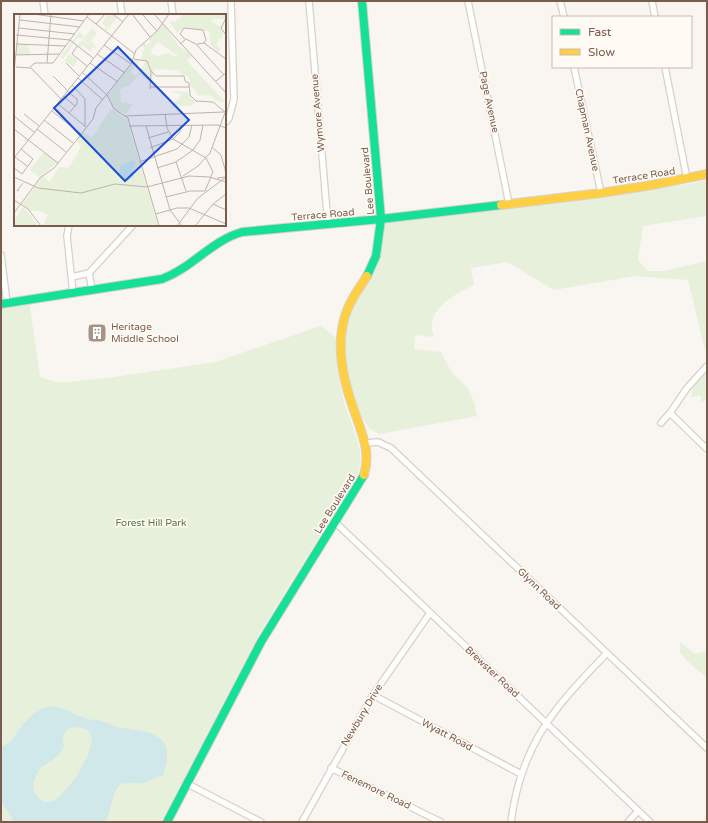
<svg xmlns="http://www.w3.org/2000/svg" width="708" height="823" font-family="'Varela Round',sans-serif">
  <rect width="100%" height="100%" fill="#f9f5f0"/>
  <!-- green -->
  <path fill="#e7f0db" d="M707 180V216L643 226 638 260 647 271H664L707 261V358L688 280 635 276 554 290 507 262 471 268 474 285C453 295 424 310 434 337L415 335 414 349 441 352 452 373 467 387 474 402 477 416 379 434 370 429 350 402 341 352 343 326 372 267 381 219 690 184Z
    M29 300 40 377 56 382H69L114 377 215 362 321 326 336 338C336 357 340 383 344 402 351 427 366 447 358 474L259 634 161 822H1V304Z
    M707 367V397L702 403 700 395 695 397H691C692 384 700 377 707 367Z
    M680 642 695 654 707 651V678L687 661 680 652Z"/>
  <!-- water -->
  <path fill="#d0e8ea" fill-rule="evenodd" d="M53 706 71 711V713L94 721 95 719C103 721 111 725 118 727 143 732 176 730 165 768 163 771 165 772 163 776 157 775 150 782 143 783 135 784 128 782 121 784 114 786 110 814 106 822H13L10 814 1 802V748C4 745 8 744 11 741 14 738 16 734 18 731 26 720 39 707 53 706ZM74 727 86 729 90 733 92 738 89 753 77 776 61 795 54 801 44 802C35 796 31 789 35 778 37 774 37 771 41 768 49 761 58 759 63 748 65 743 64 746 63 742 62 735 67 727 74 727Z"/>
  <g fill="none" stroke-linecap="round" stroke-linejoin="round">
    <defs>
      <path id="street" d="M43 1 45 15
        M120 1 122 15
        M171 1 173 15
        M309 1 328 225
        M468 1 509 204
        M560 1 564 17
        M652 1 655 17
        M574 67 601 193
        M665 67 687 179
        M225 123 229 118 234 99 231 1
        M69 225 67 236 73 293
        M1 255 7 303
        M89 273 92 290
        M72 277 89 273 133 225
        M670 413 707 449
        M661 423 670 413 687 388 707 366
        M366 443 378 442 391 448 707 748
        M335 522 650 822
        M373 695 521 774
        M331 768 441 822
        M186 783 261 822
        M302 822 373 695 430 613
        M511 822C516 782 531 742 556 710 571 690 589 672 607 653
        M628 822 638 811"/>
      <path id="fast" d="M362 1 381 219 376 256 367 276
        M1 304 162 279C192 268 211 241 242 232L381 219 501 205
        M167 822 261 642 364 475"/>
      <path id="slow" d="M501 205 601 193 652 185 707 174
        M364 475C371 452 362 434 355 413 343 381 334 340 348 308 353 296 360 287 367 276"/>
    </defs>
    <!-- street casing -->
    <use href="#street" stroke="#d7d1cb" stroke-width="8"/>
    <!-- fast casing -->
    <use href="#fast" stroke="#d9d2cb" stroke-width="10"/>
    <!-- slow casing -->
    <use href="#slow" stroke="#d9d2cb" stroke-width="10"/>
    <!-- street -->
    <use href="#street" stroke="#fefefd" stroke-width="5.5"/>
    <!-- fast -->
    <use href="#fast" stroke="#16e098" stroke-width="8"/>
    <!-- slow -->
    <use href="#slow" stroke="#ffcf43" stroke-width="8"/>
  </g>
  <!-- icons -->
  <defs>
    <symbol id="building-square" viewBox="-11 -11 22 22"><rect x="-9" y="-9" width="18" height="18" rx="4" fill="#a69286" stroke="#fffaf3"/><path d="M-4-6H4V6H1V3H-1V6H-4ZM-2.5-4.3h1.7v1.8h-1.7ZM.8-4.3h1.7v1.8H.8ZM-2.5-1h1.7V.8h-1.7ZM.8-1h1.7V.8H.8Z" fill="#fff"/></symbol>
  </defs>
  <g fill-rule="evenodd">
    <use href="#building-square" x="86" y="322" width="22" height="22"/>
  </g>
  <g text-anchor="middle" dominant-baseline="central" stroke-width="3.5" stroke-linejoin="round" paint-order="stroke">
    <!-- street labels -->
    <g font-size="10" fill="#7a5c4d" stroke="#fffaf3">
      <text transform="translate(489 102) rotate(78)">Page Avenue</text>
      <text transform="translate(318 113) rotate(-95)">Wymore Avenue</text>
      <text transform="translate(587 130) rotate(78)">Chapman Avenue</text>
      <text transform="translate(644 176) rotate(-9)">Terrace Road</text>
      <text transform="translate(368 181) rotate(-95)">Lee Boulevard</text>
      <text transform="translate(323 215) rotate(-5)">Terrace Road</text>
      <text transform="translate(335 504) rotate(-58)">Lee Boulevard</text>
      <text transform="translate(539 589) rotate(44)">Glynn Road</text>
      <text transform="translate(492 672) rotate(43)">Brewster Road</text>
      <text transform="translate(362 715) rotate(-59)">Newbury Drive</text>
      <text transform="translate(447 735) rotate(28)">Wyatt Road</text>
      <text transform="translate(376 790) rotate(26)">Fenemore Road</text>
    </g>
    <!-- poi labels -->
    <g font-size="10" fill="#7a5c4d" stroke="#fffaf3" text-anchor="start">
      <text x="111" y="327">Heritage<tspan x="111" dy="12">Middle School</tspan></text>
    </g>
    <!-- park labels -->
    <g font-size="10" fill="#537a41" stroke="#fffaf3">
      <text x="151" y="523">Forest Hill Park</text>
    </g>
  </g>
  <!-- overview -->
  <g transform="translate(14 14)">
    <rect width="212" height="212" fill="#f9f5f0"/>
    <path d="M99 0 103 4 91 18 92 13 88 9 94 1ZM170 0H212L211 5H198V8L207 13 209 19 208 25 205 24 203 32 207 34 204 38 196 30 195 17 169 14 163 19 155 7 160 8ZM149 10 166 33 178 41 173 47 211 88 203 87 196 81 185 82 177 72 174 62 166 60 165 56 141 55 138 69 126 60 115 72 108 74 106 77 107 88 119 90 112 100 101 96 93 81 121 46H127L117 58 120 62 123 61 132 47 127 45 130 34 127 31 129 28 133 31 137 27 135 25ZM144 28 163 41 162 43 155 39 144 42 138 40 137 36ZM81 11 79 15 83 18 77 27 82 32 80 35 78 33 77 38 68 31 66 33 64 31 68 26 77 32 69 25ZM65 18 70 22 68 25 64 23 49 45 46 43ZM2 30H14L16 41H2ZM55 40 63 46 60 53 51 47ZM160 77 173 78 182 89 177 92 157 93 168 80 158 78ZM97 95 113 105 144 212H29L34 201 27 197H16L8 190 29 162 36 168 45 153 55 154 67 133 62 125 69 118 78 123ZM30 138 43 148 26 164 16 156ZM9 193 13 197 24 212H0V207Z" fill="#e7f0db" fill-rule="evenodd"/>
    <path d="M118 146 122 149 119 154 120 163 114 167 108 165 105 160 106 153Z" fill="#d0e8ea"/>
    <path fill="none" stroke="#c2b3aa" stroke-width="1" d="M19 0 70 7M99 0 109 8M118 0 136 23M128 0 143 17M140 0 212 79M73 3 121 40M212 4 207 14 212 21M6 6 66 13M82 10 91 0M5 14 61 20M2 21 56 26 79 44M171 25 166 20 170 14 189 16 192 26 190 29 183 30M190 29 212 45M2 30 52 32M166 30 172 25 182 30 210 61M90 31 117 50M63 32 58 40 73 52M83 40 111 59M0 41 45 40M120 45 133 47 137 57 136 75M33 49 37 0M52 49 65 62M76 49 104 68M2 53 17 54 47 85M16 53 21 49H39L75 0M137 57 142 62H170L171 67 175 69 176 81 182 87 199 88 211 98M0 58 6 0M68 58 93 81 100 95 114 104 145 212M39 62 53 76M64 64 89 86M202 67 212 59M58 71 71 85V112M136 73H175M53 77 63 85V90L55 99M49 82 61 92M43 89 72 113M38 97 67 120M10 100 25 112M151 100 153 114 159 125 192 144 199 158 191 177H176L152 183M0 102 20 118M111 102 210 98M30 106 59 129M115 112 204 111 212 114M132 112 156 196 168 212M0 115 44 149M23 115 52 138M134 124 154 118M136 134 159 125 166 118 167 111M199 134 207 141 211 155 212 163 203 164M1 143 13 152M0 144 115 0M125 148 163 135 175 123 178 111M162 148 172 177M0 154 8 160 19 145 7 135M143 154 162 148 179 136 186 126 189 111M169 162 184 152 196 139 212 96M0 163 24 174 67 179 101 170 133 173 175 162 195 163 212 168M5 176 3 177 9 169M0 186 14 195 27 212M199 190 212 196M0 199 26 164 40 154 65 123 79 105 82 94 117 50 122 36 143 17 155 0M142 200 163 194H175L212 210M163 212 184 184 212 163M181 212 199 190 212 180"/>
    <path fill="#1d4ed8" fill-opacity="0.15" stroke="#1d4ed8" stroke-width="2" d="M104 33 175 106 111 167 40 94Z"/>
    <rect width="212" height="212" fill="none" stroke="#7a5c4d" stroke-width="2"/>
  </g>
  <!-- border -->
  <rect width="708" height="823" fill="none" stroke="#7a5c4d" stroke-width="4"/>
  <!-- legend -->
  <rect x="552" y="16" width="140" height="52" fill="#fffaf3" stroke="#cabbb1"/>
  <rect x="560" y="29" width="20" height="6" fill="#16e098" stroke="#cabbb1"/>
  <text x="588" y="36" font-size="12" fill="#7a5c4d">Fast</text>
  <rect x="560" y="49" width="20" height="6" fill="#ffcf43" stroke="#cabbb1"/>
  <text x="588" y="56" font-size="12" fill="#7a5c4d">Slow</text>
</svg>
